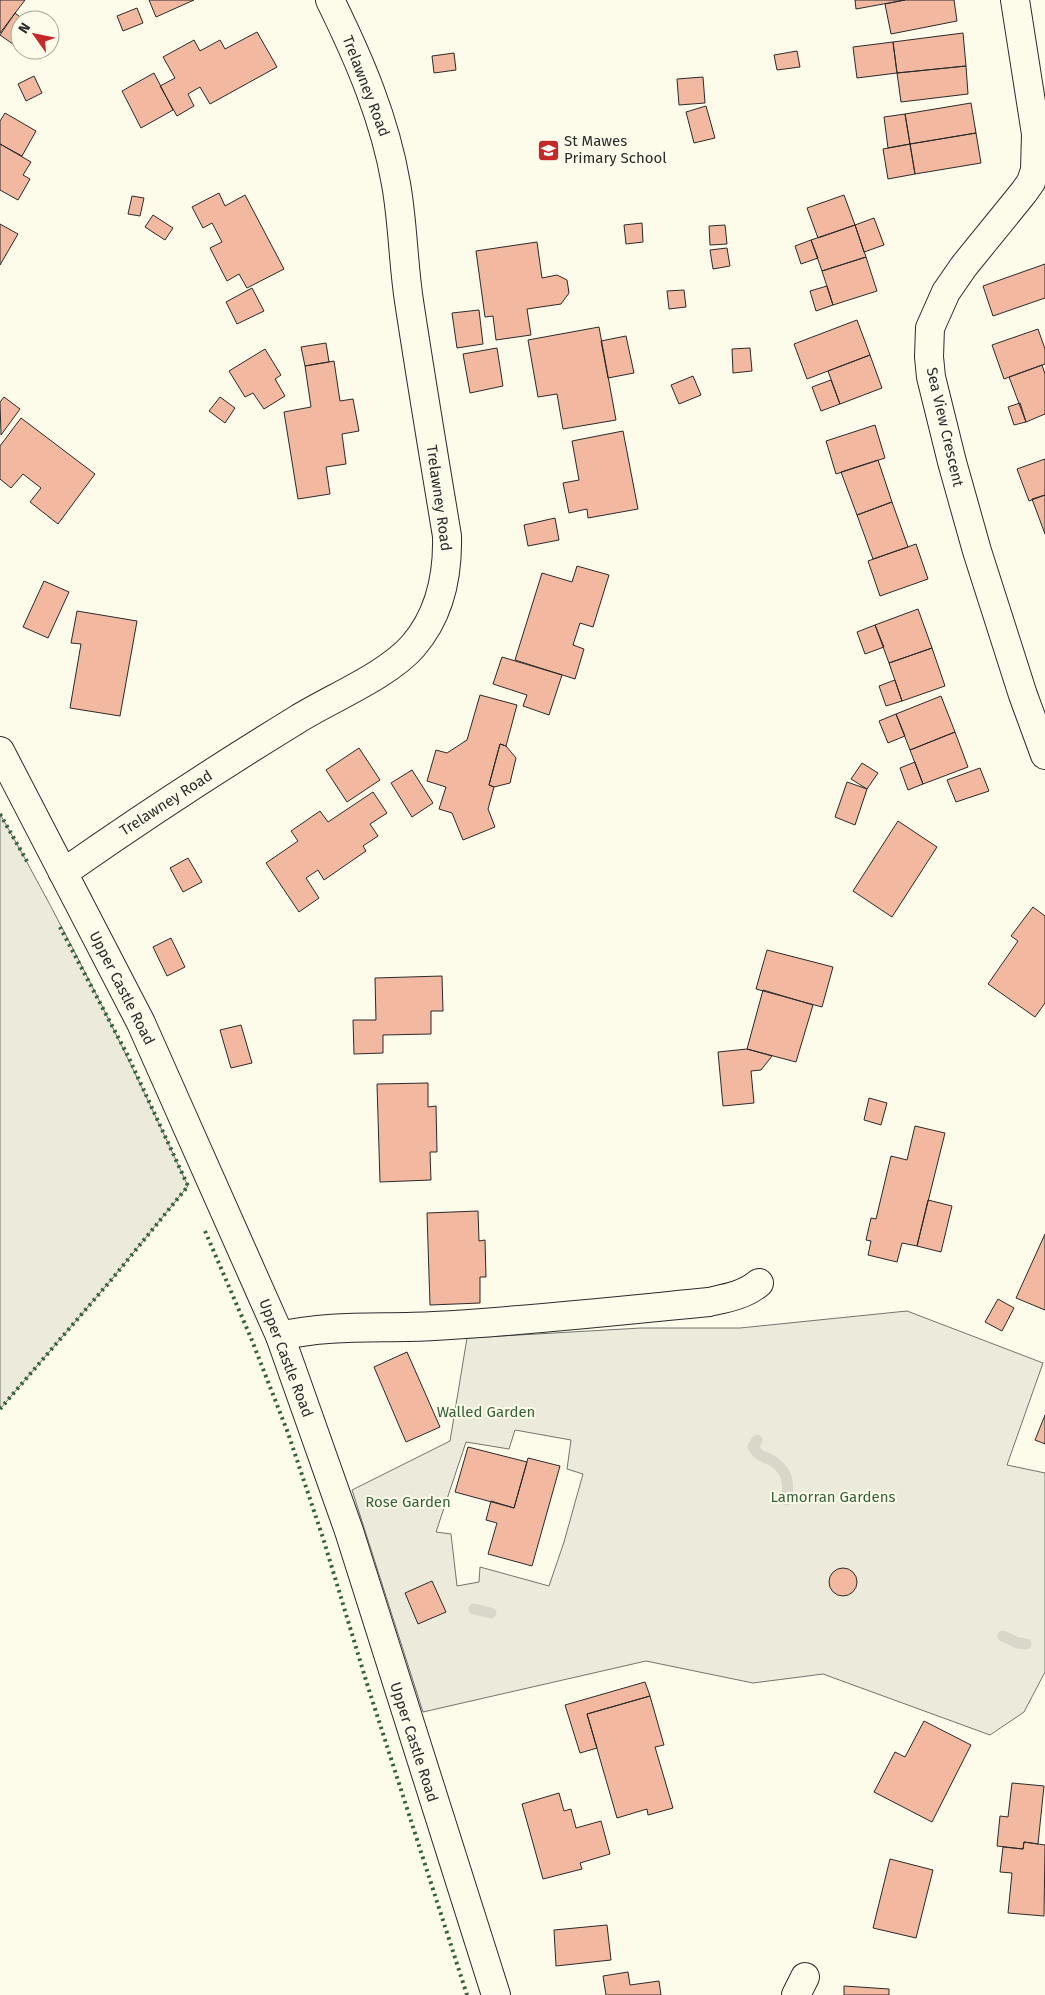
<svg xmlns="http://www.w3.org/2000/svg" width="1045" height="1995" font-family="'Fira Sans',sans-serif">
  <rect width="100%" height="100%" fill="#fdfbea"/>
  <!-- green -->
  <path fill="#ecebdb" stroke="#74746e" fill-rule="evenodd" d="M0 814C69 935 130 1060 188 1186L112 1279 0 1409Z
    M907 1311 1043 1363 1007 1465 1045 1473V1672L1024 1712 990 1735 823 1674 753 1683 646 1661 423 1712 352 1490 450 1441 467 1338 641 1328H740ZM515 1430 571 1440 567 1469 583 1474 564 1542 549 1586 480 1567 479 1582 457 1586 451 1534 436 1532 466 1442 509 1449Z"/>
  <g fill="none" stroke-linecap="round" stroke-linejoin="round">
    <!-- stream -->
    <path stroke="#d8d7c9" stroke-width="11" d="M757 1440 753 1447C758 1455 761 1456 769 1459 788 1469 789 1481 787 1500
      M474 1609 491 1613
      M1003 1636 1018 1643 1026 1644"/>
  </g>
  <!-- building -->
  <path fill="#f2b8a0" stroke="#2b2b2b" d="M0 0H25L0 33Z
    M149 0H194L156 17Z
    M855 0H905L856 9Z
    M905 0H954L957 21 891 34 885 4Z
    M137 8 143 23 123 31 117 16Z
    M15 13 24 20H20V49L0 35Z
    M257 32 277 67 210 104 200 87 188 94 194 106 177 116 160 86 175 78 163 57 194 40 200 51 220 40 225 49Z
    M963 33 966 66 897 73 893 42Z
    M893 42 897 73 857 78 853 47Z
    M797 51 800 67 777 70 774 55Z
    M454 53 456 70 434 73 432 56Z
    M966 66 968 94 901 102 897 73Z
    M154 73 173 110 141 128 122 91Z
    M34 76 42 93 26 101 18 84Z
    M703 77 705 103 679 105 677 79Z
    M971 103 976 133 910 144 905 114Z
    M706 106 715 138 694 143 686 112Z
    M5 113 36 131 22 156 0 144V121Z
    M905 114 910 144 888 148 884 117Z
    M976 133 981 163 915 174 910 144Z
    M0 144 31 162 23 175 30 179 18 200 0 190Z
    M910 144 915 174 888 179 883 149Z
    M219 193 225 206 245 195 284 269 247 288 239 274 227 281 210 248 222 242 212 223 203 228 192 207Z
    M844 195 855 225 818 238 807 208Z
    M132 196 144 198 140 216 128 214Z
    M153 215 173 228 165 240 145 227Z
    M874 218 884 245 864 252 855 225Z
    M642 223 643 242 626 244 624 225Z
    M0 224 18 234 0 265Z
    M725 225 727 244 710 245 709 226Z
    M855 225 866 257 822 271 811 240Z
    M811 240 818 258 801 264 795 246Z
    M537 242 542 278 557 275 567 280 569 293 561 304 527 309 531 335 496 340 493 316 485 317 476 251Z
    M727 248 730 266 713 269 710 250Z
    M866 257 877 291 833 305 822 271Z
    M1045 264V298L993 316 983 286Z
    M827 286 833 305 816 311 810 291Z
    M252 288 264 311 237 324 226 302Z
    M684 290 686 307 669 309 667 291Z
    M479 310 483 344 457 348 452 313Z
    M857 320 870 355 807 379 794 344Z
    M599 327 616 420 563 429 557 394 538 397 528 340Z
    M1038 329 1045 349V364L1004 379 992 345Z
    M626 336 634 373 608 378 601 341Z
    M326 343 329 362 305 366 301 347Z
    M497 348 503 386 470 393 463 354Z
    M750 348 752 371 733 373 732 349Z
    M265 349 281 375 275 379 285 396 264 409 253 393 245 397 229 371Z
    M870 355 882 388 840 404 828 371Z
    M334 361 340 401 353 399 359 431 342 434 346 464 326 467 330 494 298 499 284 412 311 407 305 366Z
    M1042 365 1045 374V414L1026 422 1009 377Z
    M693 376 701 395 679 404 671 385Z
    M831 380 840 404 821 411 812 387Z
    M4 397 20 409 1 435 0 402Z
    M220 397 235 408 225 423 209 411Z
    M1020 403 1026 422 1014 425 1008 407Z
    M21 418 95 474 58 524 30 502 41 488 23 474 11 488 0 479V446Z
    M875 425 885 458 836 474 826 441Z
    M623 431 638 509 588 518 587 509 569 513 563 483 579 480 572 441Z
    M1045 459V495L1029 501 1017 469Z
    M878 460 892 502 857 515 841 472Z
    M1045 495V534L1032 499Z
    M892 502 908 547 873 559 857 515Z
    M555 518 559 540 528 546 524 525Z
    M916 544 928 579 880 596 868 561Z
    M577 566 609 575 593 627 580 623 573 645 584 649 575 679 515 660 542 573 572 582Z
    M44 581 69 592 48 638 23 627Z
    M918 609 932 648 889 663 875 625Z
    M77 611 137 621 120 716 70 708 81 644 71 643Z
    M875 625 884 647 865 654 857 632Z
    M932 648 945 686 902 701 889 663Z
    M502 657 562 675 549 715 523 706 527 695 493 684Z
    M895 680 902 701 886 706 879 686Z
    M480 695 517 705 506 746 500 744 489 785 494 787 488 809 495 827 463 840 452 813 439 809 446 787 427 781 436 750 447 753 467 740Z
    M941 696 955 732 910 750 896 714Z
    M896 714 905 736 888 743 879 721Z
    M955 732 968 767 923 784 910 750Z
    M500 744 506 746 516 758 510 783 494 787 489 785Z
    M359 748 380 780 347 802 326 770Z
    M915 762 923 784 908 790 900 768Z
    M862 763 878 773 867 789 851 779Z
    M980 768 989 791 956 802 947 780Z
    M412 770 433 803 412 817 391 783Z
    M847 782 867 789 855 825 835 817Z
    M373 792 387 813 370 824 378 836 363 846 366 851 324 880 318 870 306 878 319 898 299 912 266 863 298 841 291 831 320 811 328 822Z
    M898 821 937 847 892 917 853 891Z
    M188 858 202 882 183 892 170 868Z
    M1033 907 1045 916V1003L1035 1017 988 984 1018 941 1011 936Z
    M171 938 185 967 167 976 153 947Z
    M767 950 833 967 822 1007 756 989Z
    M442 976 443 1011H431V1034L383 1035V1053L354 1054 353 1020H376L375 978Z
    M763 990 813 1005 796 1062 747 1049Z
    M241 1025 252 1063 231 1068 220 1030Z
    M747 1049 772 1056 761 1070 751 1071 754 1103 723 1106 718 1052Z
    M428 1083V1107L436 1106 437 1152H430L431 1180 380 1182 377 1084Z
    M869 1098 887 1103 881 1125 864 1120Z
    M915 1126 945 1133 917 1246 902 1243 897 1262 868 1255 871 1241 866 1240 871 1218 876 1219 891 1156 907 1160Z
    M928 1200 952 1206 941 1252 917 1246Z
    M478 1211 479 1241 485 1240 486 1277H480V1303L430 1305 427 1213Z
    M1045 1234V1310L1016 1298Z
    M998 1299 1014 1308 1002 1331 985 1322Z
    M407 1352 440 1427 406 1442 374 1367Z
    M1045 1415V1444L1035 1440Z
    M468 1447 527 1462 514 1508 455 1492Z
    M528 1458 560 1466 532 1566 488 1554 497 1523 486 1520 491 1501 514 1508Z
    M829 1582a14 14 0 1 1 28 0a14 14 0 1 1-28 0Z
    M432 1581 446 1612 418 1624 405 1593Z
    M645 1682 650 1696 587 1714 597 1748 580 1753 565 1705Z
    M650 1696 664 1745 655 1747 673 1808 648 1815 647 1809 617 1818 587 1714Z
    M924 1721 971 1745 932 1822 874 1792 895 1752 905 1757Z
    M1012 1783 1044 1786 1038 1844 1024 1842 1023 1849 997 1846 1000 1816 1008 1817Z
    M559 1793 564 1811 571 1809 576 1828 601 1821 610 1854 580 1863 582 1869 543 1879 522 1804Z
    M1024 1842 1045 1845 1044 1916 1008 1913 1012 1873 1000 1872 1003 1847 1023 1849Z
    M890 1859 933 1870 916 1938 873 1928Z
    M607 1925 611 1960 556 1966 554 1930Z
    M628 1972 630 1985 659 1981 661 1995H606L603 1976Z
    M844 1986 889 1989V1995H844Z"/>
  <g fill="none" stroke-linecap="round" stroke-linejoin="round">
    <defs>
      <path id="minor" d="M1015 0 1036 134 1035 170 1031 182 1024 192 964 266 946 292 930 328 929 357 931 377 952 462 977 551 1023 695 1045 755
        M63 873C140 819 218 768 298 719 332 698 388 675 413 646 440 615 448 576 447 536 434 458 421 380 409 301 403 262 403 223 396 184 385 119 359 59 330 0
        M280 1336C330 1324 383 1329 434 1326 526 1321 618 1311 709 1302 727 1298 745 1295 759 1283
        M796 1995 805 1977"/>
      <path id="major" d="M0 751 141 1023 280 1336 349 1531 496 1995"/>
    </defs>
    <!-- minor casing -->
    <use href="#minor" stroke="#2b2b2b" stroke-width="30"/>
    <!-- major casing -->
    <use href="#major" stroke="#2b2b2b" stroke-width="30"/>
    <!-- minor -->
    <use href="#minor" stroke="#fdfbea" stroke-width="28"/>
    <!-- major -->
    <use href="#major" stroke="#fdfbea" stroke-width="28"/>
    <!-- hedge -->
    <path stroke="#34623c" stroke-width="4" stroke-dasharray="2.5 4" stroke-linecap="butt" d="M0 814 28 863
      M205 1231 251 1338 288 1433 323 1538 368 1687 467 1995
      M0 1409 112 1279 188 1186 128 1056 60 927"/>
  </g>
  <!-- icons -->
  <defs>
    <symbol id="school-square" viewBox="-11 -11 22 22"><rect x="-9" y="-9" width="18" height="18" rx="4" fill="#c62828" stroke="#fdfbea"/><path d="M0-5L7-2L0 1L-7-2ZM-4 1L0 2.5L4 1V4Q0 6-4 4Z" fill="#fff"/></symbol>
  </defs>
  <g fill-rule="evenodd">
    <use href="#school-square" x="536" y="138" width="25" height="25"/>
  </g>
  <g text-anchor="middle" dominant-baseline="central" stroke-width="4" stroke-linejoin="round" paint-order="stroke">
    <!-- street labels -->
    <g font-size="15" fill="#2b2b2b" stroke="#fdfbea">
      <text transform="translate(366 86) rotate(69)">Trelawney Road</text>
      <text transform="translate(945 427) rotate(77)">Sea View Crescent</text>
      <text transform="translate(439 498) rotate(82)">Trelawney Road</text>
      <text transform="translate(166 803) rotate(-33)">Trelawney Road</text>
      <text transform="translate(122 988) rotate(63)">Upper Castle Road</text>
      <text transform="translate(286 1358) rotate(69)">Upper Castle Road</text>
      <text transform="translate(414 1742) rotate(72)">Upper Castle Road</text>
    </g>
    <!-- poi labels -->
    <g font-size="15" fill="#2b2b2b" stroke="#fdfbea" text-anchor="start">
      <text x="564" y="141">St Mawes<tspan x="564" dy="17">Primary School</tspan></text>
    </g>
    <!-- park labels -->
    <g font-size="15" fill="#34623c" stroke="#fdfbea">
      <text x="486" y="1412">Walled Garden</text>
      <text x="833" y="1497">Lamorran Gardens</text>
      <text x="408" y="1502">Rose Garden</text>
    </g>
  </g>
  <!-- north arrow -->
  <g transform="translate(35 35) rotate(303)"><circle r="24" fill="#fdfbea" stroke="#a9a89e"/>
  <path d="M0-4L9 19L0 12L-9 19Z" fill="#c62828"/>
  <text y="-8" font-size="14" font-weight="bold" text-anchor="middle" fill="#2b2b2b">N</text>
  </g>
</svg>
